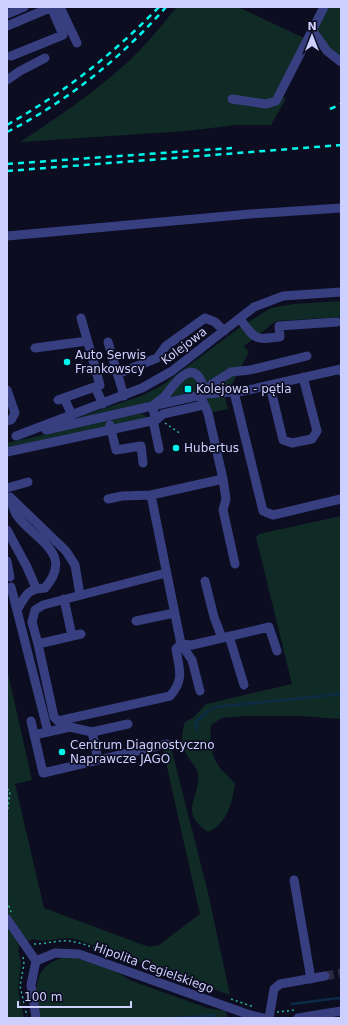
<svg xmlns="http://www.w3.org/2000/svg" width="348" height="1025" font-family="'DejaVu Sans',sans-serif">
  <rect width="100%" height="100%" fill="#0d0d21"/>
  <!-- green -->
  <path fill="#102b26" d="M177 7H238L304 38 277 96 286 98 271 125H236L186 131 20 142C57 118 95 92 128 62 146 45 161 26 177 7Z
    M328 7H341V67L325 54 324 47 312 41Z
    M341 301V317L276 321 244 346 249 352 225 398 228 409 208 413 197 391 80 418 82 416 141 396 161 386 242 326 271 308 294 304Z
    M140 413 146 416 147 418 7 448V443Z
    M341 516V719L301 716H245L222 718 211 725C210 738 210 753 218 765 222 772 230 777 235 784 232 803 227 824 208 832 177 811 201 797 198 774 197 769 193 764 190 760 182 749 180 735 185 722L194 717 206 704 292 684 256 537 259 534Z
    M7 669 32 780 15 784 44 908 149 947 159 945 200 914 163 749 171 747 208 893 230 995 76 939C61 936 46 944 33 939L19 946 18 950 21 962 18 989 24 1018H7Z
    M66 957 76 958 114 971 132 981 207 1008 226 1011 227 1017 40 1018C34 989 32 965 66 957Z"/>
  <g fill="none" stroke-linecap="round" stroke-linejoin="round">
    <!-- stream -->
    <path stroke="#0b2b47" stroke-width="2.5" d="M197 730 196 722 208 711 216 707 341 694
      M292 1004 339 998 341 999
      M175 1018 215 1015"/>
    <!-- minor-tunnel -->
    <path stroke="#2a2a42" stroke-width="9" stroke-dasharray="9 4.5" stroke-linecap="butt" d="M325 976 341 973"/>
    <!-- path -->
    <path stroke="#2bb598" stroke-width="1.5" stroke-dasharray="2 3" stroke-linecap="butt" d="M165 423 181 434
      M7 789 10 791 7 815
      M7 901 11 912
      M34 944C46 944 57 940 69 941 87 943 105 953 122 960
      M23 957 24 964 20 986 27 1016
      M231 999 254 1007
      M277 1012 295 1010"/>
    <!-- minor -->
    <path stroke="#373f81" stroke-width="9" d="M60 7 77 43
      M7 14 24 7
      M7 26 52 7
      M313 31 327 51 341 62
      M11 56 63 35 51 7
      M7 80 20 71 45 58
      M232 99 266 104 276 101 324 7
      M7 236 250 214 341 208
      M240 319C256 340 254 340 280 337L279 326 337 322
      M108 342 124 396
      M35 348 87 341
      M117 374 157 358 166 346 205 318 215 322 224 331
      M270 386 283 440 292 443 312 439 317 431 303 377
      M95 387 103 404
      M7 390 15 413 11 420 7 421
      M234 392 263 511 273 515 341 499
      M206 394C204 389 202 380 198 376 187 363 171 389 165 396 161 400 156 403 152 406L206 394 244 391 341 369V371
      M206 394 212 384 231 372 250 370 307 356
      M200 395 208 413 223 479 226 499 223 510 235 564
      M64 398 72 415
      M58 400 100 385 81 318
      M153 420 159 449
      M156 420 163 414 203 405
      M110 425 116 450 141 446 143 463
      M16 436 142 388 172 371 254 307 283 296 341 292
      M7 452 156 420 152 406 46 430
      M7 488 28 482
      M151 495 181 644 176 649C179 669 185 679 170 696L58 721 54 717 38 644 32 622 35 610 43 605 166 573
      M10 497C12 502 13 510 16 514 32 539 76 552 45 588 26 589 26 596 17 610
      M11 498 66 551 75 565 80 595
      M108 499 122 496 151 495 223 479
      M7 530 27 567 36 588
      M7 561 10 577
      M205 581 214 617 222 638
      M11 587 48 732
      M64 599 72 636
      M136 621 174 613
      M229 636 244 685
      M38 644 81 634
      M181 644 192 645 269 627 277 651
      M181 644 192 660 200 691
      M31 721 43 773 167 744
      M92 732 128 724
      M34 735 70 727 92 732 98 760
      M294 880 311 979
      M7 919 36 961 31 985 36 1018
      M36 961 55 953 79 954 250 1015 263 1018
      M269 1018 274 989 280 984 325 976
      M298 1018 341 1011"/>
    <!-- rail -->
    <path stroke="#00f8ec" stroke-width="2.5" stroke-dasharray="6 5" stroke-linecap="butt" d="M330 109 341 104
      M7 125C66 91 111 56 159 7
      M7 132C68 101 121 58 166 7
      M7 164 232 148
      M7 171 341 145"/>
  </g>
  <!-- markers -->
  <g fill="#00f8ec" stroke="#0d0d21" stroke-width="1.5">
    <circle cx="67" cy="362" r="4"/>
    <rect x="184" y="385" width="8" height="8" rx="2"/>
    <circle cx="176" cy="448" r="4"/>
    <circle cx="62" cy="752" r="4"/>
  </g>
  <g text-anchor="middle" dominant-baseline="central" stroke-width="3.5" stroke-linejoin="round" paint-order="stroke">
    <!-- street labels -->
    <g font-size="12" fill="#cdcfff" stroke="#0d0d21">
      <text transform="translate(184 346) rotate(-37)">Kolejowa</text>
      <text transform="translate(154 968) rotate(20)">Hipolita Cegielskiego</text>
    </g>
    <!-- poi labels -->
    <g font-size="12" fill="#cdcfff" stroke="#0d0d21" text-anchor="start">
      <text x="75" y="355">Auto Serwis<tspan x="75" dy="14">Frankowscy</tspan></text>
      <text x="196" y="389">Kolejowa - pętla</text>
      <text x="184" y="448">Hubertus</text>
      <text x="70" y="745">Centrum Diagnostyczno<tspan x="70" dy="14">Naprawcze JAGO</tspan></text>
    </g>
  </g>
  <!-- border -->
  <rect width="348" height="1025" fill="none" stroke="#cdcfff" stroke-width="16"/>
  <!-- north arrow -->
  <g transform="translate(312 36)" stroke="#0d0d21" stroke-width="3" paint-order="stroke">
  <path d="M0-3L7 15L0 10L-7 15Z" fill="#cdcfff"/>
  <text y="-6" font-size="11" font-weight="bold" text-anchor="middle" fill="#cdcfff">N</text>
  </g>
  <!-- scale -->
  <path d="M18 1001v6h113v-6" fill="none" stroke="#cdcfff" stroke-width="2"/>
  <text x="24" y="1001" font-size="12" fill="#cdcfff" stroke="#0d0d21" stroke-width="3" paint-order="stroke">100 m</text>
</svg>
